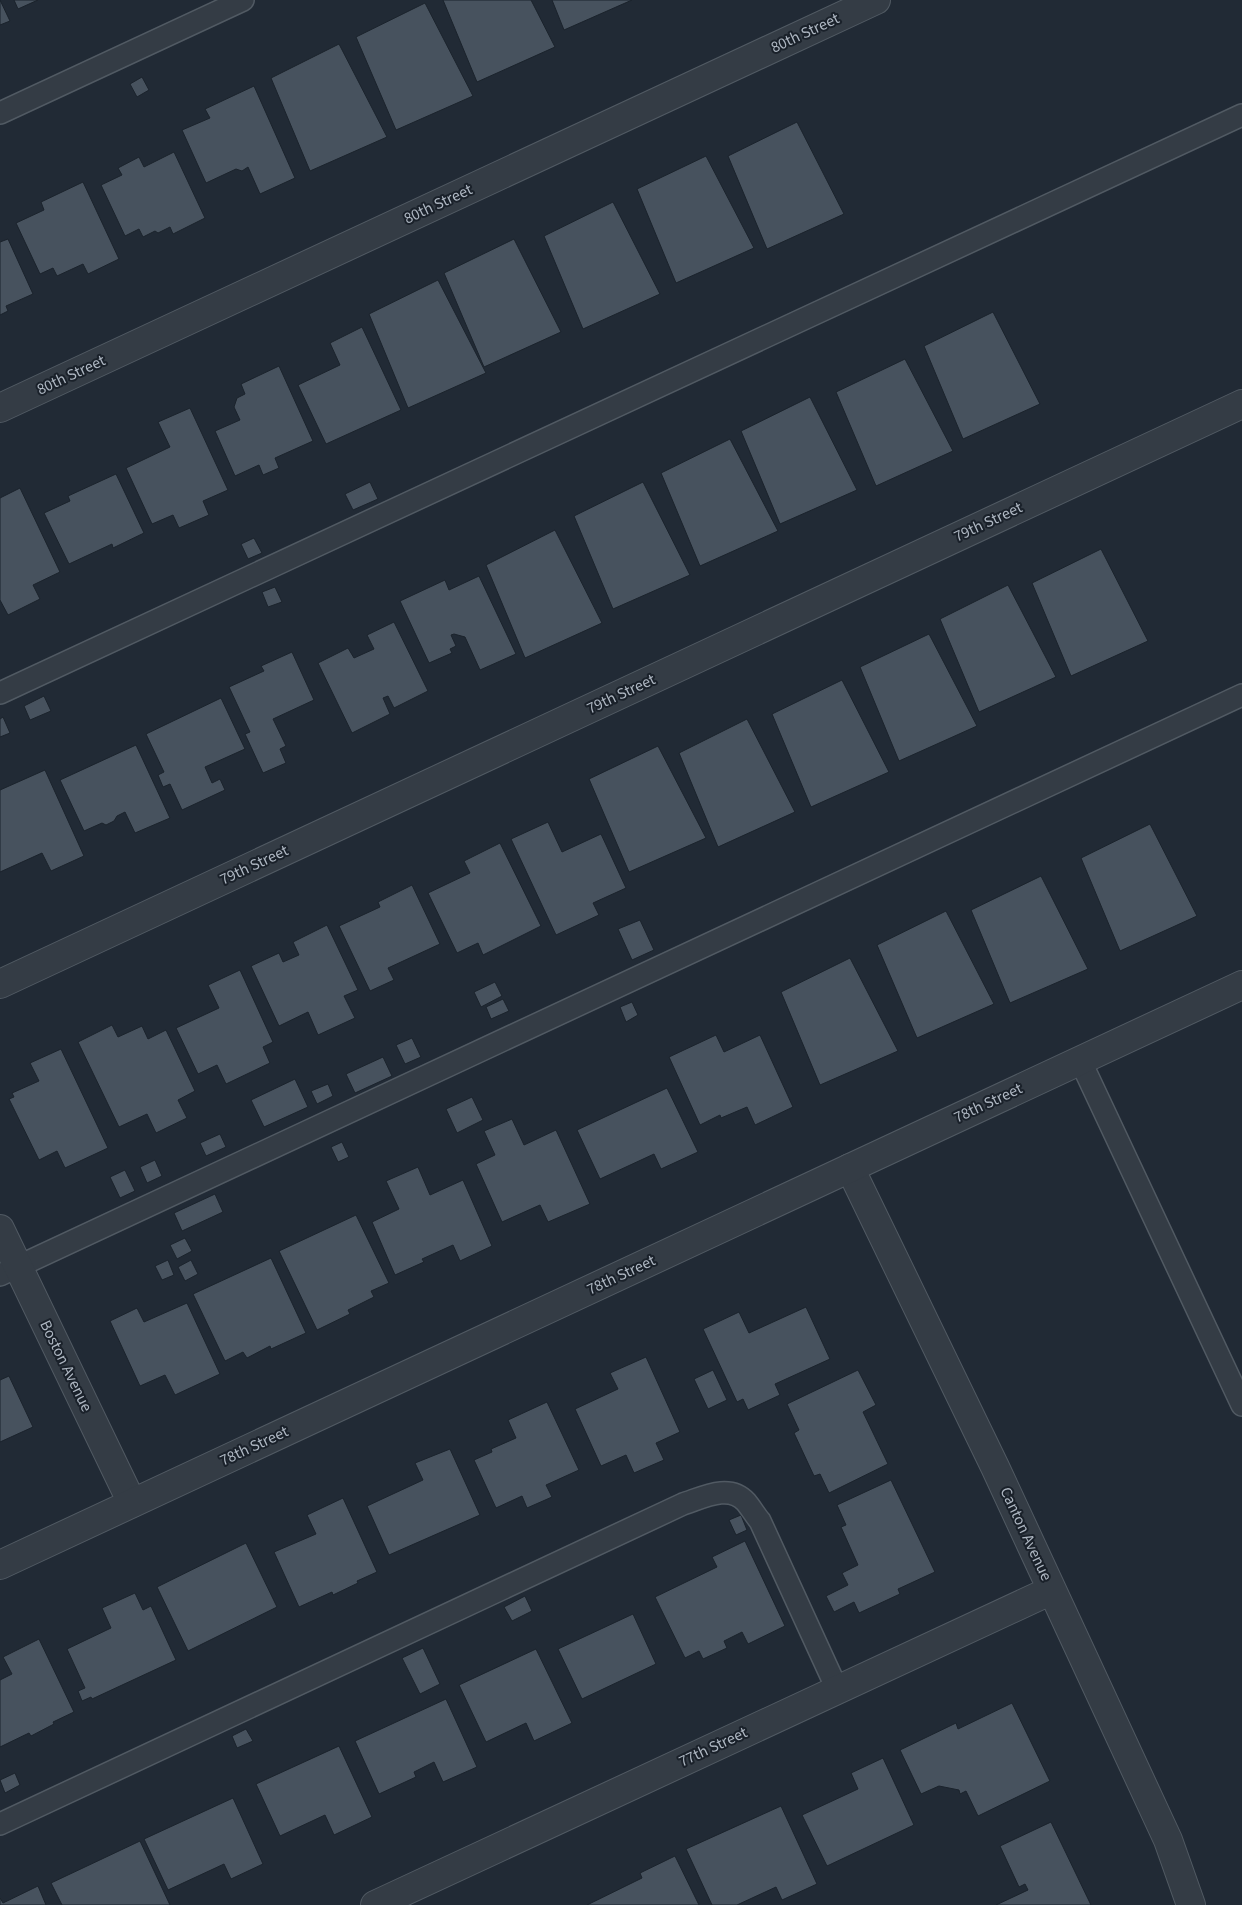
<svg xmlns="http://www.w3.org/2000/svg" width="1242" height="1905" font-family="'Source Sans 3',sans-serif">
  <rect width="100%" height="100%" fill="#212a35"/>
  <!-- building -->
  <path fill="#47525e" stroke="#1b232c" d="M0 0 10 21 0 25Z
    M14 0H38L18 9Z
    M443 0H531L555 47 477 82Z
    M552 0H632L564 30Z
    M425 3 473 96 396 130 356 37Z
    M339 44 387 137 310 171 271 78Z
    M142 77 149 90 137 97 130 84Z
    M254 86 295 178 260 194 248 167 242 171 236 169 206 183 182 130 210 118 205 109Z
    M797 122 844 214 767 249 728 156Z
    M174 152 205 218 173 234 170 227 158 233 155 231 143 237 139 229 125 236 101 185 122 175 118 168 139 157 144 167Z
    M706 156 754 248 676 283 637 189Z
    M83 182 119 259 88 274 83 264 57 276 53 268 40 274 16 223 44 210 41 202Z
    M613 202 660 294 583 329 544 236Z
    M8 239 33 294 6 306 8 311 0 315V242Z
    M514 239 561 332 484 367 444 273Z
    M438 280 486 373 408 408 369 314Z
    M993 312 1040 404 963 439 924 346Z
    M362 327 401 410 326 444 298 385 340 365 330 343Z
    M905 359 953 451 876 486 836 392Z
    M279 366 313 441 275 458 279 468 263 475 259 465 235 476 215 431 240 420 234 407 237 398 245 394 241 384Z
    M810 397 857 490 780 524 741 431Z
    M190 408 228 490 203 501 209 515 179 528 173 515 152 524 126 468 170 447 158 422Z
    M730 439 778 531 700 566 661 473Z
    M116 474 144 533 113 548 112 544 69 564 44 513 70 501 68 496Z
    M370 482 378 499 353 510 345 494Z
    M643 482 690 575 613 609 574 516Z
    M20 488 60 572 33 585 40 599 8 615 0 600V498Z
    M555 530 602 623 525 658 486 565Z
    M254 538 262 553 248 559 241 544Z
    M1101 549 1148 641 1071 676 1032 583Z
    M479 576 516 654 480 670 465 637 454 634 451 635 456 646 450 649 452 653 429 663 400 601 445 580 449 590Z
    M1008 585 1056 677 979 712 940 619Z
    M275 587 282 602 268 607 262 592Z
    M394 622 428 691 394 708 388 696 383 698 390 714 352 733 318 663 348 648 354 658 374 649 367 635Z
    M929 634 977 726 899 761 860 667Z
    M292 652 314 700 273 719 286 746 280 749 286 763 263 773 245 734 250 732 229 687 264 671 261 666Z
    M842 680 889 772 811 807 772 714Z
    M44 696 51 711 30 720 24 706Z
    M221 698 245 749 205 767 212 783 220 779 225 790 182 810 170 784 163 787 158 775 164 772 146 734Z
    M3 717 10 733 0 737V719Z
    M747 719 795 812 718 847 679 753Z
    M136 745 170 818 135 833 125 812 117 816 114 821 106 825 102 823 84 831 60 780Z
    M658 746 706 838 629 872 589 779Z
    M45 770 84 856 51 871 42 853 0 872V790Z
    M548 822 562 852 601 834 626 888 593 903 599 915 556 935 511 839Z
    M1150 824 1197 916 1120 951 1081 858Z
    M500 843 541 926 483 955 478 943 457 953 428 893 470 873 464 861Z
    M1041 876 1088 969 1010 1003 971 910Z
    M412 885 440 944 388 968 394 980 370 991 339 926 380 907 378 902Z
    M946 911 994 1004 917 1038 877 945Z
    M640 920 654 950 632 960 618 929Z
    M327 925 358 990 344 996 355 1018 318 1035 308 1012 279 1026 251 966 279 953 283 962 299 955 293 942Z
    M850 958 898 1051 820 1085 781 992Z
    M240 970 273 1042 263 1047 270 1063 226 1084 217 1065 198 1074 176 1028 219 1008 208 985Z
    M495 982 502 996 481 1007 474 992Z
    M503 999 509 1011 491 1019 486 1007Z
    M632 1002 638 1015 626 1022 620 1007Z
    M112 1025 118 1037 142 1026 148 1039 166 1030 195 1091 178 1100 187 1118 156 1133 147 1114 119 1127 78 1042Z
    M716 1035 724 1052 760 1035 793 1107 755 1125 747 1107 721 1118 720 1115 700 1125 669 1057Z
    M412 1038 421 1057 405 1064 396 1045Z
    M61 1049 108 1148 65 1168 57 1151 39 1160 9 1099 14 1097 12 1093 39 1081 30 1063Z
    M383 1057 392 1076 355 1093 346 1074Z
    M295 1079 308 1107 264 1127 251 1100Z
    M328 1084 333 1096 317 1104 311 1091Z
    M667 1088 698 1152 661 1169 654 1154 600 1179 577 1130Z
    M472 1097 483 1120 457 1133 446 1109Z
    M512 1119 524 1145 556 1130 590 1204 548 1222 540 1205 502 1222 476 1164 495 1155 484 1131Z
    M220 1134 226 1147 206 1156 200 1143Z
    M342 1142 349 1157 338 1162 331 1147Z
    M155 1160 162 1176 147 1183 140 1167Z
    M418 1167 430 1195 463 1180 492 1246 460 1261 453 1245 422 1259 424 1262 395 1275 372 1222 399 1209 386 1181Z
    M125 1170 135 1191 120 1198 110 1177Z
    M215 1194 223 1212 182 1231 174 1213Z
    M356 1215 389 1283 371 1291 374 1297 348 1310 350 1314 317 1330 279 1251Z
    M185 1238 192 1251 177 1259 170 1245Z
    M271 1258 306 1333 271 1349 270 1346 247 1358 243 1352 225 1361 193 1294Z
    M168 1260 174 1275 162 1280 155 1266Z
    M191 1260 198 1274 185 1281 178 1267Z
    M187 1303 220 1374 175 1395 165 1375 140 1386 110 1321 137 1308 144 1322Z
    M806 1307 830 1359 775 1384 780 1395 748 1410 743 1399 737 1402 703 1329 739 1312 749 1333Z
    M646 1357 680 1432 656 1443 664 1460 634 1473 626 1455 601 1466 575 1409 618 1389 610 1373Z
    M713 1370 727 1400 708 1409 694 1379Z
    M858 1370 876 1405 863 1412 888 1464 829 1493 820 1474 814 1476 794 1433 799 1430 787 1404Z
    M9 1376 33 1427 0 1442V1380Z
    M547 1402 579 1470 546 1485 552 1497 527 1508 522 1496 496 1508 474 1460 492 1452 491 1449 516 1438 508 1420Z
    M450 1449 480 1515 389 1555 367 1506 423 1480 415 1463Z
    M891 1480 935 1572 898 1589 900 1594 859 1613 854 1602 834 1612 826 1596 848 1585 842 1573 858 1565 841 1527 846 1525 837 1505Z
    M343 1498 377 1572 357 1581 358 1583 333 1595 332 1592 299 1607 274 1552 316 1534 307 1515Z
    M741 1515 747 1530 736 1535 729 1520Z
    M745 1541 785 1626 748 1644 742 1632 724 1641 727 1648 703 1659 699 1651 685 1658 655 1597 717 1567 712 1557Z
    M246 1543 277 1607 188 1651 157 1587Z
    M135 1593 143 1610 151 1606 176 1660 92 1699 91 1697 82 1701 78 1691 85 1688 67 1649 111 1628 102 1608Z
    M525 1596 532 1611 512 1621 504 1607Z
    M633 1614 656 1664 582 1699 558 1649Z
    M39 1639 74 1712 53 1722 54 1724 31 1736 29 1733 0 1747V1680L12 1674 3 1657Z
    M423 1648 440 1684 420 1694 402 1658Z
    M536 1649 572 1723 534 1741 526 1723 486 1742 459 1685Z
    M446 1699 477 1767 443 1782 434 1762 414 1772 416 1777 379 1794 355 1741Z
    M1012 1703 1050 1781 978 1816 966 1791 960 1794 959 1790 939 1786 921 1794 900 1750 956 1723 958 1729Z
    M246 1729 253 1741 237 1748 232 1736Z
    M339 1746 372 1817 334 1835 325 1815 280 1836 256 1784Z
    M883 1758 914 1825 827 1866 802 1815 858 1789 851 1773Z
    M15 1773 20 1785 5 1793 0 1780Z
    M233 1798 263 1864 231 1879 224 1864 168 1890 144 1839Z
    M781 1806 817 1884 782 1900 776 1887 737 1905H712L686 1849Z
    M1051 1822 1091 1905H996L1028 1890 1025 1884 1019 1887 1000 1846Z
    M140 1841 170 1905H62L51 1883Z
    M675 1856 699 1905H587L642 1878 640 1873Z
    M38 1886 46 1905H0V1898L3 1903Z"/>
  <g fill="none" stroke-linecap="round" stroke-linejoin="round">
    <defs>
      <path id="service" d="M0 113 243 0
        M0 693 1242 115
        M1080 1060 1242 1405
        M0 1275 1242 695
        M0 1824 683 1504C702 1498 729 1483 746 1502 751 1508 755 1515 760 1521L837 1689"/>
      <path id="minor" d="M0 408 876 0
        M0 984 1242 404
        M850 1168 995 1467 1168 1840 1191 1905
        M0 1229 132 1503
        M375 1905 1052 1590"/>
      <path id="tertiary" d="M0 1565 1242 985"/>
    </defs>
    <!-- service casing -->
    <use href="#service" stroke="#515a63" stroke-width="24"/>
    <!-- minor casing -->
    <use href="#minor" stroke="#515a63" stroke-width="30"/>
    <!-- tertiary casing -->
    <use href="#tertiary" stroke="#515a63" stroke-width="30"/>
    <!-- service -->
    <use href="#service" stroke="#343c45" stroke-width="21"/>
    <!-- minor -->
    <use href="#minor" stroke="#343c45" stroke-width="28"/>
    <!-- tertiary -->
    <use href="#tertiary" stroke="#343c45" stroke-width="28"/>
  </g>
  <g text-anchor="middle" dominant-baseline="central" stroke-width="4" stroke-linejoin="round" paint-order="stroke">
    <!-- street labels -->
    <g font-size="16" fill="#aeb7c2" stroke="#1a212a">
      <text transform="translate(805 33) rotate(-25)">80th Street</text>
      <text transform="translate(438 204) rotate(-25)">80th Street</text>
      <text transform="translate(71 375) rotate(-25)">80th Street</text>
      <text transform="translate(988 522) rotate(-25)">79th Street</text>
      <text transform="translate(621 694) rotate(-25)">79th Street</text>
      <text transform="translate(254 865) rotate(-25)">79th Street</text>
      <text transform="translate(988 1103) rotate(-25)">78th Street</text>
      <text transform="translate(621 1275) rotate(-25)">78th Street</text>
      <text transform="translate(66 1366) rotate(64)">Boston Avenue</text>
      <text transform="translate(254 1446) rotate(-25)">78th Street</text>
      <text transform="translate(1026 1534) rotate(65)">Canton Avenue</text>
      <text transform="translate(713 1747) rotate(-25)">77th Street</text>
    </g>
  </g>
</svg>
